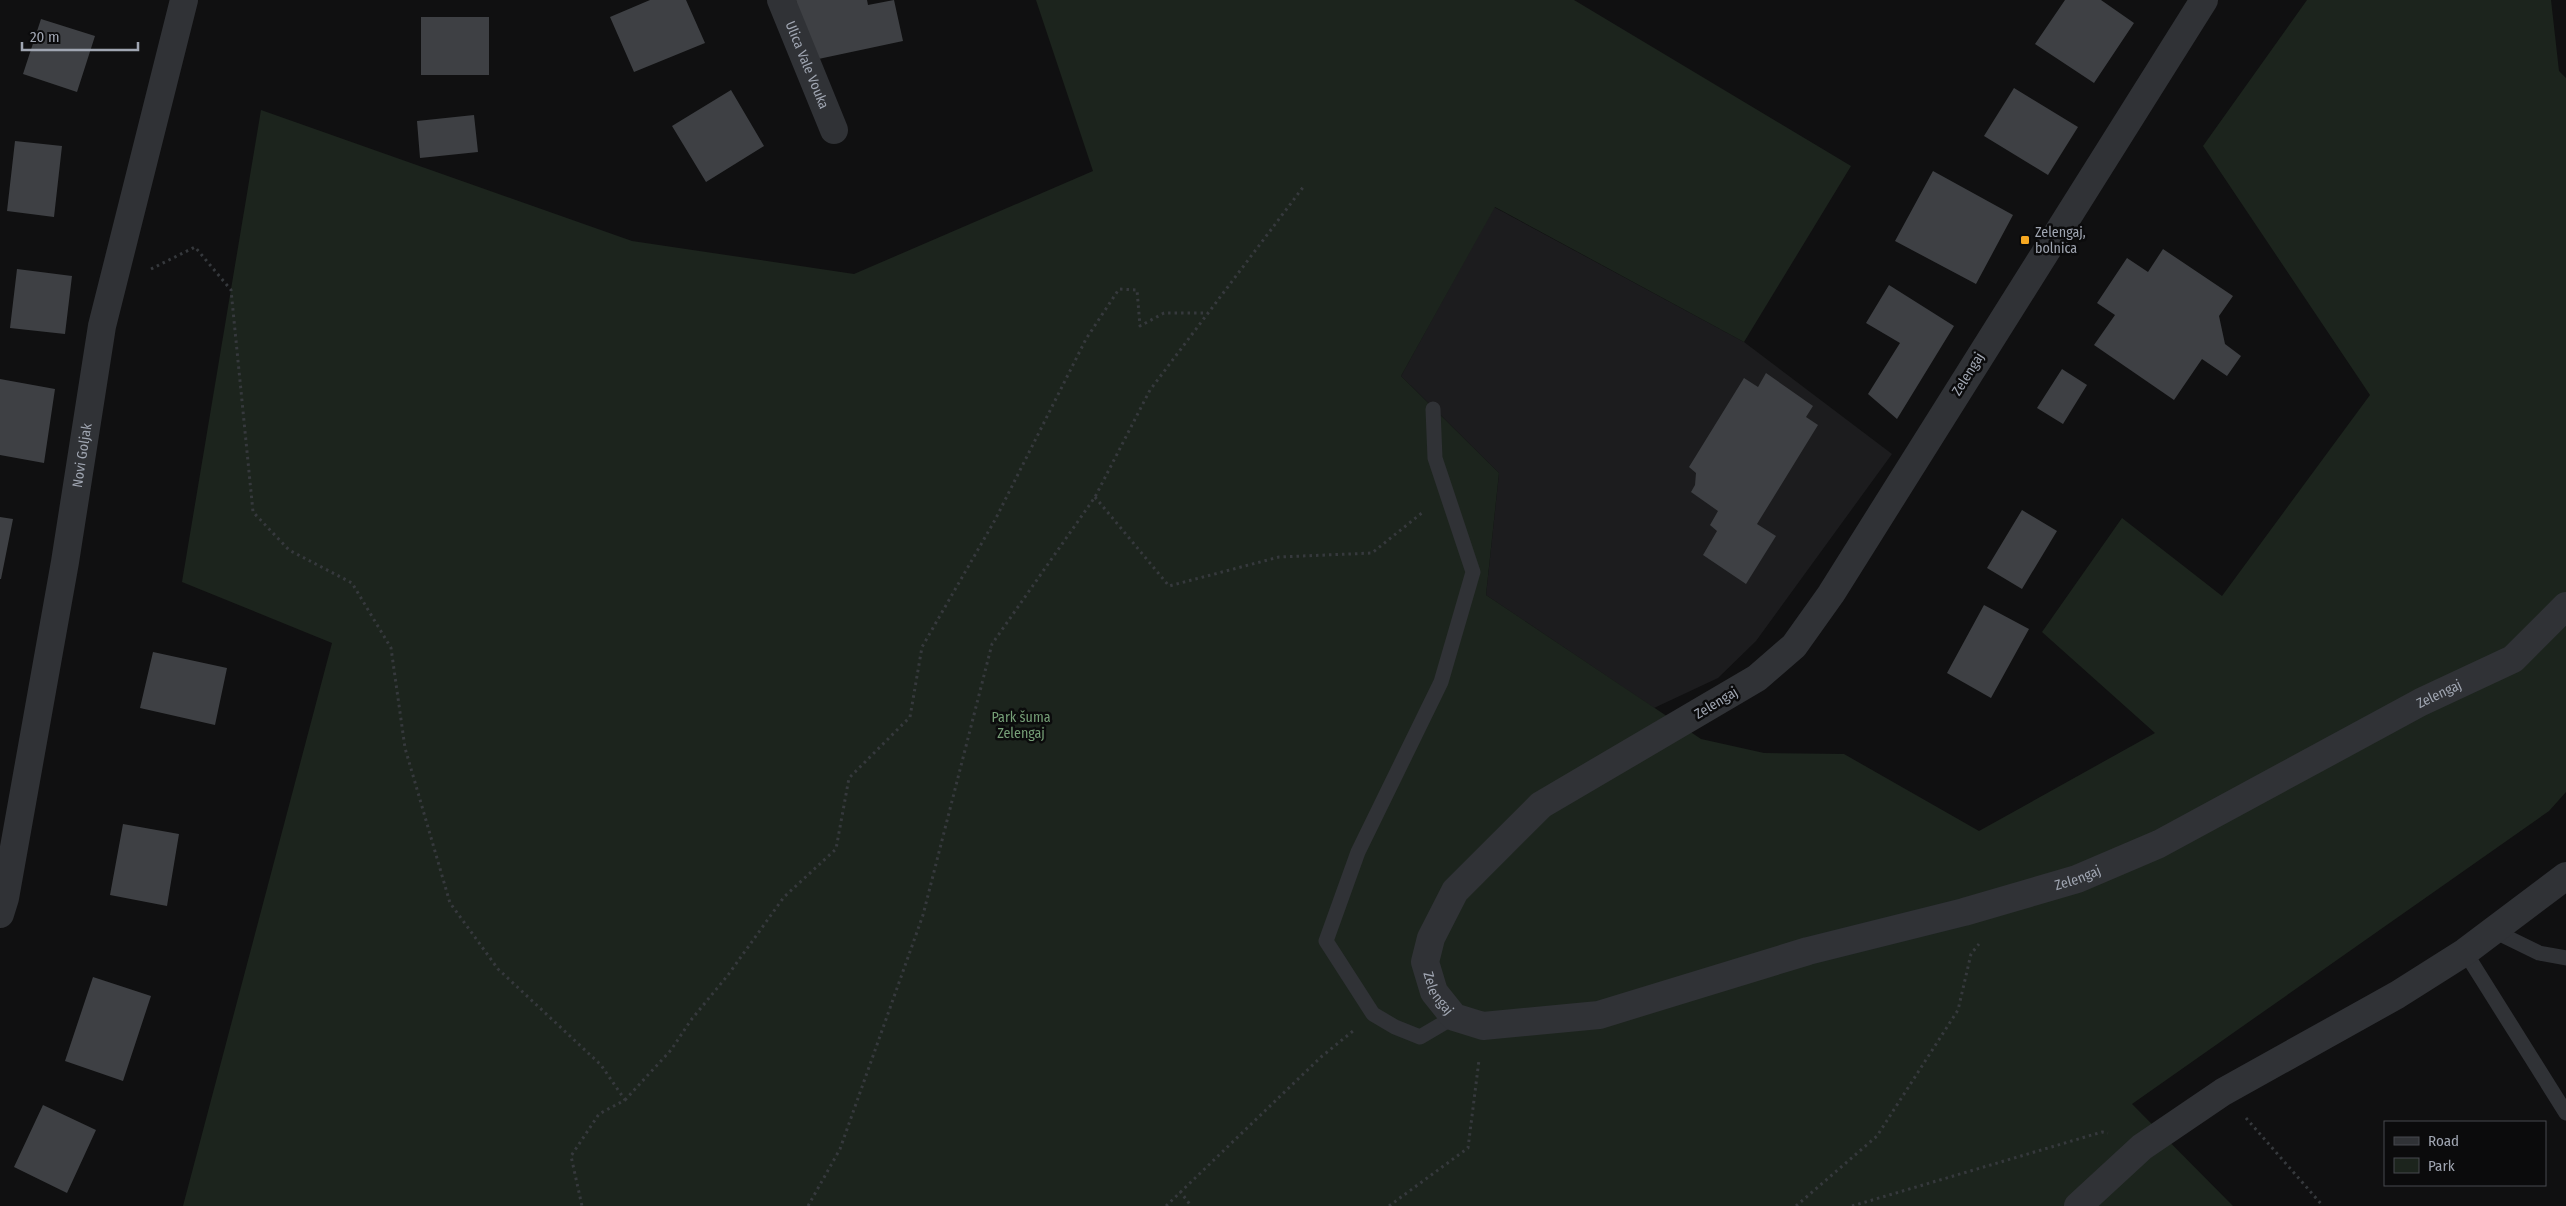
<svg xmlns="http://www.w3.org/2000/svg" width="2566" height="1206" font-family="'Fira Sans Condensed',sans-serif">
  <rect width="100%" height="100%" fill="#101011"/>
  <!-- built -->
  <path fill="#1c1c1e" d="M1494 207 1744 342 1892 454 1756 641 1718 678 1654 708 1486 595 1499 473 1401 376Z"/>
  <!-- green -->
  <path fill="#1c241d" d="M1036 0H1574L1851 166 1744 342 1495 207 1401 376 1499 473 1486 595 1701 739 1764 753 1844 754 1979 831 2155 733 2042 632 2122 518 2222 596 2370 395 2203 146 2307 0H2551L2559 71 2566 78V792L2549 811 2132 1104 2233 1206H183L332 643 182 582 261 110 632 241 854 274 1093 171Z"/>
  <!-- building -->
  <path fill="#3e4044" d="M650 0H686L705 43 634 72 610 17Z
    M796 0H867L868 5 894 0 903 41 809 61Z
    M2065 0H2101L2134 23 2094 83 2035 44Z
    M421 17H489V75H421Z
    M41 19 95 36 77 92 23 74Z
    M2014 88 2078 127 2048 175 1984 136Z
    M731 90 764 146 706 182 672 126Z
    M474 115 478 152 420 158 417 121Z
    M15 141 62 146 54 217 7 211Z
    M1933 171 2013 215 1976 284 1895 241Z
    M2163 249 2233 296 2219 316 2225 344 2241 356 2227 376 2202 359 2174 400 2094 345 2115 315 2097 303 2127 258 2148 272Z
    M17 269 72 276 65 334 10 328Z
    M1889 285 1954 326 1897 419 1868 394 1900 343 1866 323Z
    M2062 369 2087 385 2063 424 2037 408Z
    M1766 373 1813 406 1806 417 1818 425 1757 524 1776 536 1746 584 1703 555 1717 531 1710 525 1718 511 1691 492 1695 485 1696 473 1689 467 1744 378 1758 387Z
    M0 379 55 389 44 463 0 455Z
    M2022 510 2057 531 2022 589 1987 568Z
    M0 517 13 519 1 579H0Z
    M1984 605 2029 629 1991 698 1947 673Z
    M153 652 227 668 215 725 140 708Z
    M123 824 179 834 167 906 110 895Z
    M93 977 151 996 123 1081 65 1061Z
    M43 1105 96 1130 67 1193 14 1167Z"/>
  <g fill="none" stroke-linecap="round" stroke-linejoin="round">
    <!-- path -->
    <path stroke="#36393d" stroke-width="3" stroke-dasharray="2.5 4" stroke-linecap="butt" d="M151 269 195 247 231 290 253 512 289 550 352 583 391 648 405 748 450 903 498 969 601 1065 625 1100 599 1114 571 1156 582 1206
      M1095 497 1169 586 1279 557 1372 553 1423 512
      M625 1100 671 1050 691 1020 728 975 784 897 836 849 849 778 910 717 922 647 995 520 1086 339 1119 289 1137 290 1140 326 1164 313H1208
      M2246 1118 2323 1206
      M1180 1191 1191 1206
      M808 1206 840 1149 923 915 992 644 1095 497 1150 390 1304 186
      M1166 1206 1321 1057 1353 1031
      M1389 1206 1468 1148 1479 1060
      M1796 1206 1877 1136 1958 1010 1971 954 1979 944
      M1852 1206 2102 1132 2108 1133"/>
    <!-- service -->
    <path stroke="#303236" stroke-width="15" d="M1433 409 1435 458 1473 572 1441 682 1358 852 1326 941 1373 1014 1395 1027 1420 1037 1454 1017
      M2494 931 2539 953 2566 958
      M2465 952 2566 1113"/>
    <!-- minor -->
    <g stroke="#303236" stroke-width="28">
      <path id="s1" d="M781 0 834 130"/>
      <path id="s2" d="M0 914 5 898 65 562 102 326 184 0"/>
    </g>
    <!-- tertiary -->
    <g stroke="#303236" stroke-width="28">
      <path id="s3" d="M2204 0 1831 594 1794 646 1757 678 1541 805 1455 891 1431 938 1425 962 1434 992 1454 1017 1483 1026 1599 1015 1808 951 1964 912 2077 879 2159 844 2421 702 2513 659 2566 606"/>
      <path d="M2078 1206 2142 1147 2223 1092 2397 995 2465 952 2566 876"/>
    </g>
  </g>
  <!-- markers -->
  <rect fill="#f7a821" stroke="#0b0b0c" stroke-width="2" x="2020" y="235" width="10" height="10" rx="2.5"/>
  <g text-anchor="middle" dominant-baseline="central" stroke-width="5" stroke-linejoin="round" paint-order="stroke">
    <!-- street labels -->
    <g font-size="14" fill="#a0a6b2" stroke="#0b0b0c">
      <text stroke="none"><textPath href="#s1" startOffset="70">Ulica Vale Vouka</textPath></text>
      <text transform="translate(1968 374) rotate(-58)">Zelengaj</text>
      <text stroke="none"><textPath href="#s2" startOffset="466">Novi Goljak</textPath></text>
      <text stroke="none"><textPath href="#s3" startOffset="2378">Zelengaj</textPath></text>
      <text transform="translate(1716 703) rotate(-31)">Zelengaj</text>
      <text stroke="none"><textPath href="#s3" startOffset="1972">Zelengaj</textPath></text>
      <text stroke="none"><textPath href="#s3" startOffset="1298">Zelengaj</textPath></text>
    </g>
    <!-- poi labels -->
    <g font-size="14" fill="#a0a6b2" stroke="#0b0b0c" text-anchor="start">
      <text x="2035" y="232">Zelengaj,<tspan x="2035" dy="16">bolnica</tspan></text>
    </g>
    <!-- park labels -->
    <g font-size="14" fill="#769f77" stroke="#0b0b0c">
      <text x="1021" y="717">Park šuma<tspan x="1021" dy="16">Zelengaj</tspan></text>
    </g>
  </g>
  <!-- legend -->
  <rect x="2384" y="1121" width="162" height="65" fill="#0b0b0c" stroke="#47494e"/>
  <rect x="2394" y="1137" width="25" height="8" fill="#303236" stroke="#47494e"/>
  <text x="2428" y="1146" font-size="15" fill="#a0a6b2">Road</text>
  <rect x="2394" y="1158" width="25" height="15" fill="#1c241d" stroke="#47494e"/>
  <text x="2428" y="1171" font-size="15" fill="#a0a6b2">Park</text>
  <!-- scale -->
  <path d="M22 42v8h116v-8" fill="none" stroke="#a0a6b2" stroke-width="2.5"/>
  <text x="30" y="42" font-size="15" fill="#a0a6b2" stroke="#0b0b0c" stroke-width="4" paint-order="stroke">20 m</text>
</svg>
